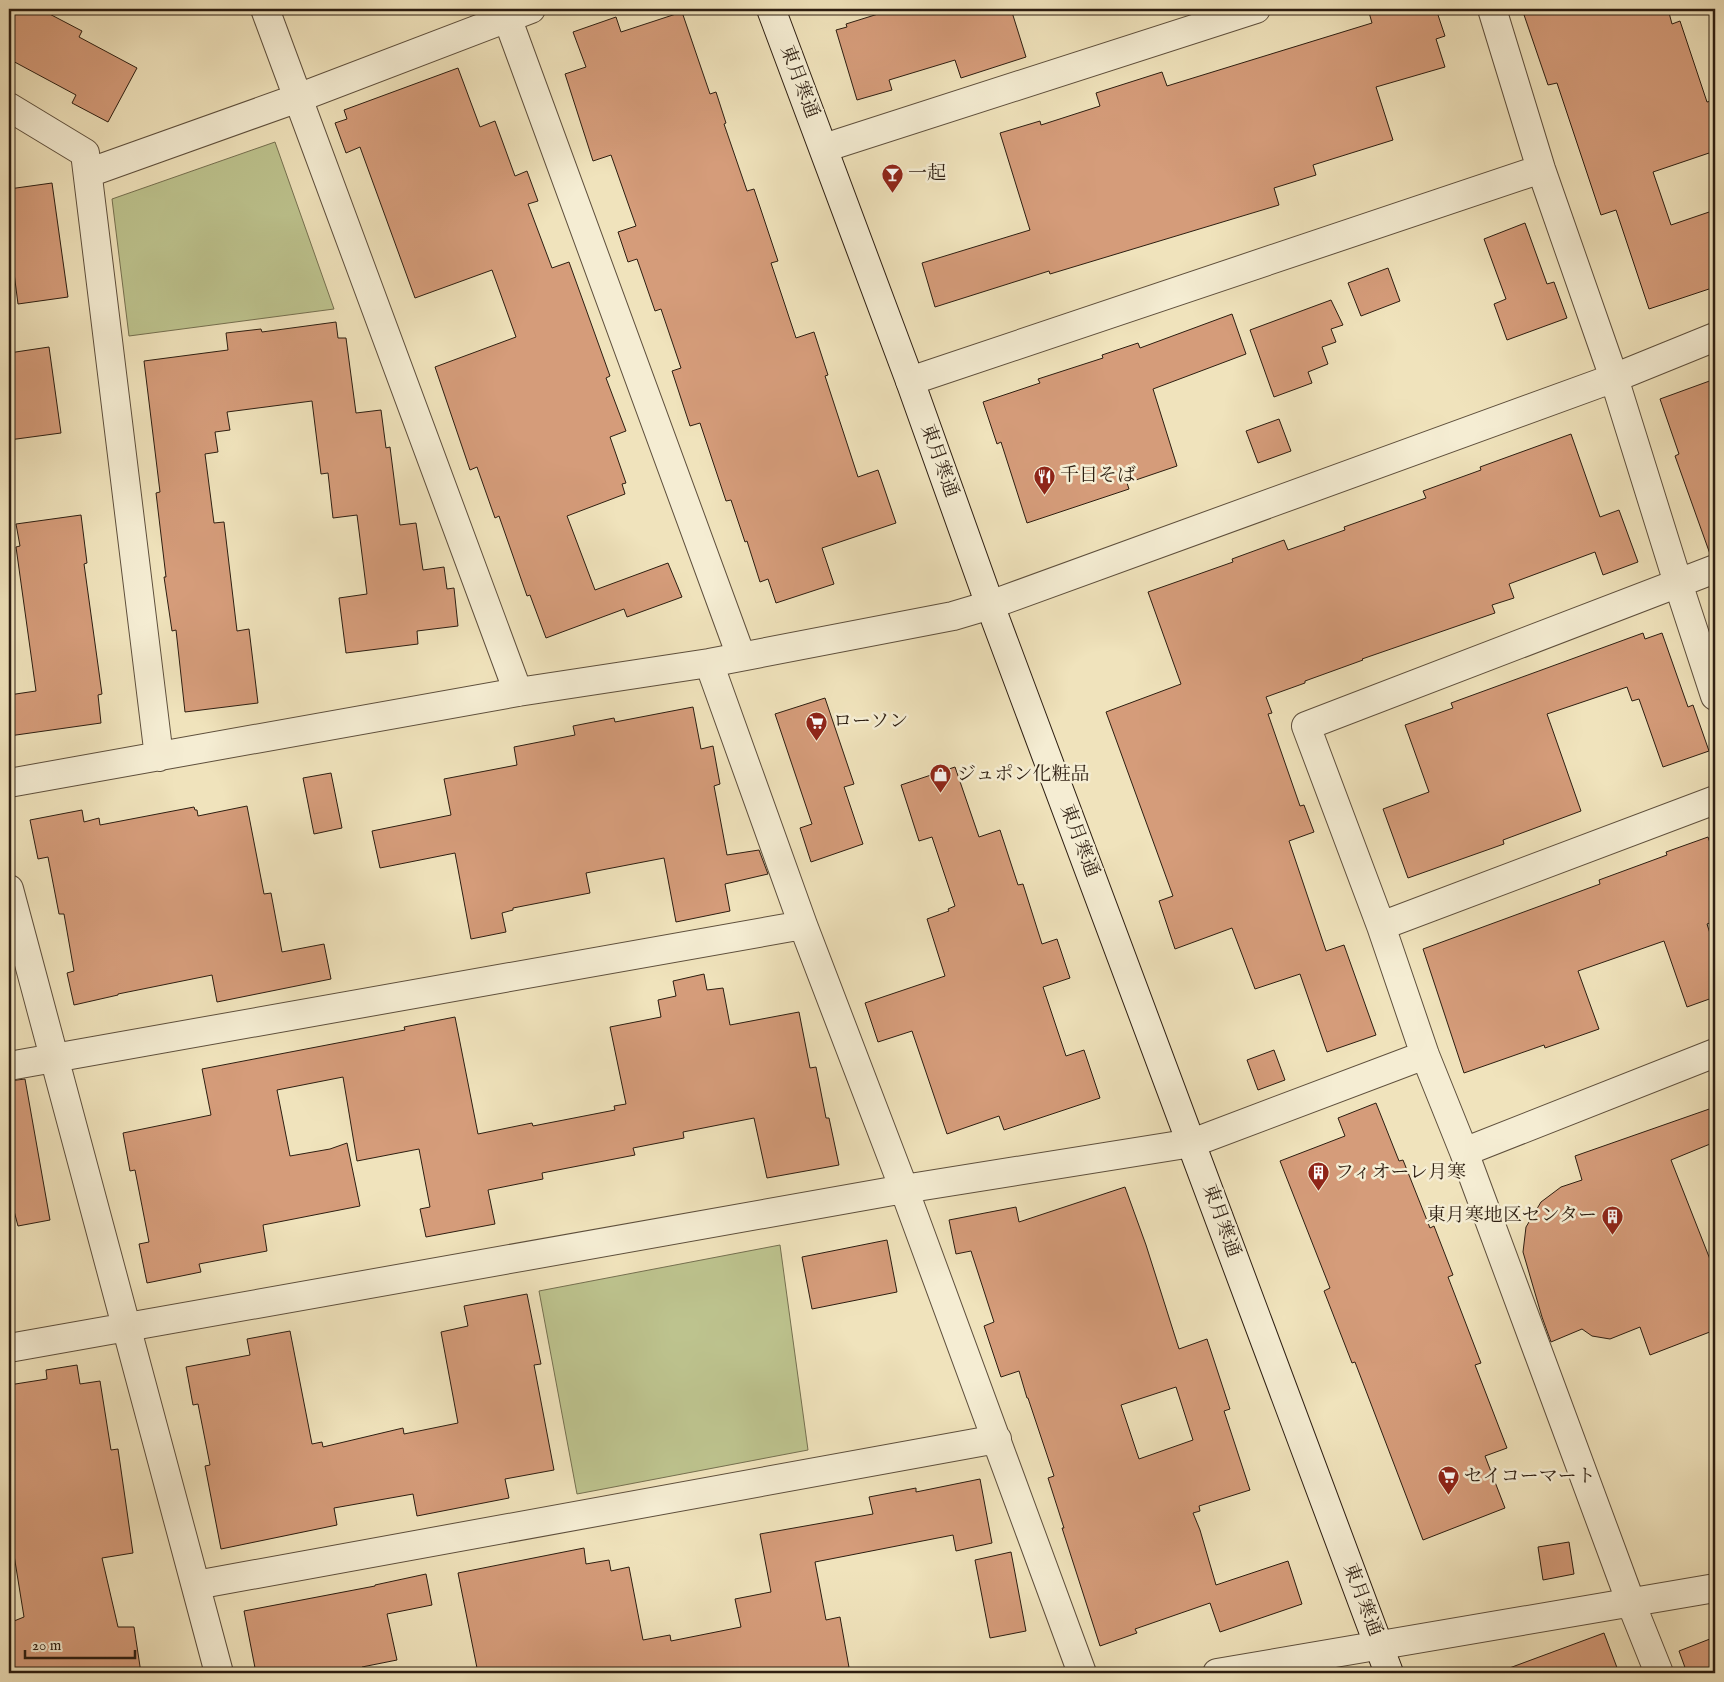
<svg xmlns="http://www.w3.org/2000/svg" width="1724" height="1682" font-family="'IM FELL English','Noto Serif JP',serif">
  <rect width="100%" height="100%" fill="#f0e3bc"/>
  <filter id="stains"><feTurbulence type="fractalNoise" baseFrequency=".004" numOctaves="4"/><feColorMatrix values="0 0 0 0 .2 0 0 0 0 .09 0 0 0 0 .02 0 0 0 .5 -.17"/></filter>
  <radialGradient id="worn" r=".72"><stop offset=".6" stop-color="#630" stop-opacity="0"/><stop offset="1" stop-color="#630" stop-opacity=".3"/></radialGradient>
  <!-- green -->
  <path fill="#bdc38e" stroke="#757050" d="M275 142 334 309 129 336 112 199Z
    M780 1245 808 1450 577 1494 539 1291Z"/>
  <!-- building -->
  <path fill="#d59c7a" stroke="#2d1e11" fill-rule="evenodd" d="M9 9H40L82 31 79 37 137 68 108 122 72 103 76 95 9 59Z
    M894 9H1011L1026 57 961 78 955 60 889 80 892 90 857 100 836 30 847 27 846 24Z
    M1368 9H1436L1445 36 1436 39 1445 67 1376 87 1393 140 1313 165 1316 175 1274 188 1279 205 1050 274 1049 271 935 307 922 263 1030 230 1000 133 1040 121 1041 125 1100 106 1096 93 1162 72 1167 86 1372 23Z
    M1522 9H1668L1672 24 1680 21 1707 102 1715 100V151L1653 172 1671 225 1715 210V287L1649 309 1616 210 1601 215 1557 83 1548 85Z
    M682 12 710 94 716 92 726 123 724 124 747 191 754 189 778 261 771 263 796 338 814 332 828 375 825 376 858 477 878 470 896 523 822 548 834 584 776 603 768 579 760 582 747 541 745 542 731 500 726 501 700 423 690 426 672 371 681 368 661 309 655 311 637 259 628 262 618 232 636 226 611 155 593 161 565 74 586 67 573 32 616 17 621 32Z
    M458 68 480 127 495 121 515 176 527 171 538 201 528 204 552 268 569 262 610 376 606 378 626 431 610 437 626 483 622 484 625 494 567 516 595 590 668 563 682 597 627 617 624 609 546 638 530 595 527 596 499 516 495 518 477 467 470 470 435 367 516 337 492 270 415 298 360 147 346 153 335 123 347 119 344 110Z
    M52 183 68 297 18 304 9 234V189Z
    M1525 223 1547 284 1554 282 1567 318 1507 340 1494 304 1506 299 1484 239Z
    M1388 268 1400 301 1361 316 1348 283Z
    M1331 300 1343 325 1331 329 1336 342 1322 347 1328 364 1308 372 1312 383 1274 397 1250 330Z
    M1232 314 1246 354 1153 389 1177 466 1127 483 1129 489 1027 523 1001 442 997 444 983 402 1040 383 1038 379 1103 358 1102 355 1138 343 1140 348Z
    M336 322 338 338H346L356 413 381 410 386 448 390 447 400 525 416 523 423 570 444 567 447 589 454 588 458 626 417 631 418 644 346 653 339 598 367 594 357 515 333 518 328 473 321 474 312 401 227 412 230 430 215 432 218 452 205 454 214 523 224 522 237 631 249 629 258 703 185 712 176 630 172 631 164 577H166L156 493 160 492 144 361 228 350 226 333 261 329 262 332Z
    M49 347 61 433 9 440V353Z
    M1715 379V554H1710L1675 456 1679 454 1660 399Z
    M1279 419 1291 451 1258 463 1246 431Z
    M1571 434 1600 517 1619 510 1638 562 1603 575 1595 552 1509 584 1514 598 1492 605 1495 613 1362 659 1363 660 1305 681V683L1266 697 1272 713 1268 714 1300 806 1304 805 1314 832 1289 841 1326 951 1344 945 1376 1035 1327 1052 1300 974 1255 989 1232 928 1175 949 1159 901 1173 896 1106 712 1181 684 1148 592 1233 562 1232 559 1284 540 1288 550 1345 530 1344 527 1426 498 1423 491 1481 470 1480 467Z
    M81 515 87 563 84 564 102 694 98 695 101 723 9 736V695L36 691 16 547 20 546 16 524Z
    M1643 633 1645 639 1662 633 1688 707 1693 705 1709 751 1663 767 1639 699 1632 701 1627 687 1547 714 1581 811 1503 840 1504 844 1408 878 1383 809 1429 792 1405 725 1453 708 1451 703Z
    M825 698 854 784 844 787 863 844 811 862 800 828 812 824 775 714Z
    M693 707 701 749 713 746 720 784 714 786 727 855 759 850 768 874 725 884 730 911 676 922 664 858 586 873 590 893 513 908V910L502 913 506 932 471 939 455 853 380 868 372 831 451 815 444 779 517 765 514 747 575 735 573 726 614 718 615 722Z
    M955 767 979 837 1000 830 1018 885 1023 884 1042 944 1057 939 1070 978 1043 987 1066 1056 1084 1050 1100 1098 1004 1130 999 1116 947 1134 912 1031 878 1042 865 1003 945 976 927 919 949 911 948 909 955 906 932 837 919 841 901 785Z
    M331 773 342 828 314 834 303 778Z
    M247 806 264 894 271 893 282 952 324 944 331 979 217 1002 212 975 118 994V995L74 1005 67 973 74 971 64 914H59L48 857 38 859 30 820 82 810 84 822 99 818 100 825 194 807 195 810H197L198 816Z
    M1708 837 1715 858V921L1707 924 1715 949V997L1687 1007 1664 941 1578 971 1599 1029 1545 1048 1544 1045 1464 1073 1423 949 1600 884 1599 880 1667 855 1666 852Z
    M704 974 707 990 723 988 730 1025 799 1012 810 1068 816 1067 826 1118H829L839 1165 767 1178 754 1118 683 1132 684 1138 633 1148 635 1155 542 1173 543 1179 488 1190 495 1224 426 1237 420 1209 430 1207 419 1149 357 1161 343 1077 277 1090 290 1156 330 1149 347 1143 360 1206 263 1225 267 1251 199 1264 201 1272 147 1283 139 1244 149 1242 135 1170 130 1171 123 1133 211 1115 202 1069 405 1030 404 1027 455 1017 478 1134 532 1123 533 1126 615 1110 614 1106 626 1104 610 1027 661 1017 658 1000 676 996 673 981Z
    M1274 1050 1285 1080 1258 1090 1247 1060Z
    M25 1079 50 1220 18 1226 13 1207 9 1208V1081Z
    M1376 1103 1399 1161 1403 1160 1430 1228 1434 1226 1453 1275 1448 1277 1481 1363 1475 1365 1507 1448 1485 1456 1505 1508 1423 1540 1355 1362 1352 1363 1324 1291 1330 1288 1280 1161 1345 1136 1338 1118Z
    M1715 1107V1142L1671 1160 1715 1272V1330L1650 1355 1640 1327 1610 1339 1592 1336 1582 1329 1551 1342 1542 1317 1523 1252 1526 1227 1541 1202 1561 1187 1582 1180 1575 1156Z
    M1125 1187 1146 1245 1179 1349 1207 1339 1230 1409 1224 1411 1250 1490 1199 1506 1200 1511 1193 1513 1200 1530 1216 1585 1288 1561 1302 1604 1220 1632 1210 1603 1135 1629 1137 1633 1100 1646 1062 1528H1064L1048 1478 1054 1476 1028 1398H1027L1019 1371 1001 1377 984 1326 994 1322 971 1251 956 1254 949 1220 1016 1207 1019 1222ZM1176 1387 1193 1440 1139 1459 1121 1405Z
    M887 1240 897 1292 812 1309 802 1257Z
    M527 1294 541 1364 534 1365 554 1470 505 1479 509 1498 417 1516 413 1494 334 1508 337 1525 221 1549 205 1466 210 1465 198 1404 193 1405 186 1367 250 1355 247 1339 290 1331 312 1444 322 1442 323 1447 403 1428 404 1434 458 1423 441 1332 468 1326 464 1306Z
    M77 1365 80 1384 100 1381 111 1450 118 1449 133 1553 102 1558 118 1627H134L141 1673H9V1623L24 1617 9 1524V1385L47 1379 46 1370Z
    M980 1479 992 1543 956 1551 953 1535 815 1562 826 1620 840 1617 850 1673H478L458 1573 584 1548 586 1564 609 1560 611 1571 629 1567 643 1640 670 1635 671 1641 741 1627 735 1599 771 1592 760 1534 873 1514 869 1497 916 1488V1492Z
    M1569 1542 1574 1574 1543 1580 1538 1547Z
    M1011 1552 1026 1631 990 1638 975 1560Z
    M426 1574 432 1605 387 1614 397 1660 362 1667 363 1673H256L244 1611 375 1586V1585Z
    M1604 1633 1619 1673H1505L1504 1670Z
    M1715 1637V1673H1687L1679 1651Z"/>
  <g fill="none" stroke-linecap="round" stroke-linejoin="round">
    <defs>
      <path id="street" d="M265 9 518 692
        M504 9 741 656
        M1492 9 1541 169 1614 378 1678 583 1715 696
        M9 107 85 153 159 757
        M824 148 1256 9
        M88 173 298 98 531 9
        M910 381 1541 169
        M709 663 803 925 904 1189 1082 1673
        M9 783 518 692 709 663 953 616 990 605 1614 378 1715 337
        M9 889 219 1673
        M1381 926 1715 800
        M9 1066 803 925
        M1464 1152 1715 1053
        M9 1348 904 1189 1192 1143 1425 1055
        M196 1585 997 1439
        M1217 1673 1715 1588
        M1659 1673 1631 1603 1464 1152 1425 1055 1381 926 1306 726 1715 569"/>
      <path id="secondary" d="M771 9 910 381 990 605 1389 1673"/>
    </defs>
    <!-- street casing -->
    <use href="#street" stroke="#5e4f3c" stroke-width="30"/>
    <!-- secondary casing -->
    <use href="#secondary" stroke="#2d1e11" stroke-width="30"/>
    <!-- street -->
    <use href="#street" stroke="#f5edd3" stroke-width="28"/>
    <!-- secondary -->
    <use href="#secondary" stroke="#f5edd3" stroke-width="28"/>
  </g>
  <!-- icons -->
  <defs>
    <symbol id="bar-pin" viewBox="-11 -11 22 30"><path d="M0 17L-7.5 6A9.5 9.5 0 1 1 7.5 6Z" fill="#8f2418" stroke="#f5edd3"/><path d="M-6-5H6L.8 .8V4.5H3.5V6h-7V4.5H-.8V.8Z" fill="#fff"/></symbol>
    <symbol id="restaurant-pin" viewBox="-11 -11 22 30"><path d="M0 17L-7.5 6A9.5 9.5 0 1 1 7.5 6Z" fill="#8f2418" stroke="#f5edd3"/><path d="M-5-6h1v4h1v-4h1v4h1v-4h1v5L-1.5 .5V6h-2V.5L-5-1ZM5-6V6H3V1.5H1.5Q1.5-4 5-6Z" fill="#fff"/></symbol>
    <symbol id="supermarket-pin" viewBox="-11 -11 22 30"><path d="M0 17L-7.5 6A9.5 9.5 0 1 1 7.5 6Z" fill="#8f2418" stroke="#f5edd3"/><path d="M-6-5.5h2.5l.6 2H6L4.5 2H-2.5L-4.4-4H-6ZM-1.5 3.2a1.3 1.3 0 1 0 .1 0ZM3 3.2a1.3 1.3 0 1 0 .1 0Z" fill="#fff"/></symbol>
    <symbol id="shop-pin" viewBox="-11 -11 22 30"><path d="M0 17L-7.5 6A9.5 9.5 0 1 1 7.5 6Z" fill="#8f2418" stroke="#f5edd3"/><path d="M-5-2.5h2.3a2.7 3.5 0 0 1 5.4 0H5L5.5 6h-11ZM-1.5-2.5h3a1.5 2.3 0 0 0-3 0Z" fill="#fff"/></symbol>
    <symbol id="building-pin" viewBox="-11 -11 22 30"><path d="M0 17L-7.5 6A9.5 9.5 0 1 1 7.5 6Z" fill="#8f2418" stroke="#f5edd3"/><path d="M-4-6H4V6H1V3H-1V6H-4ZM-2.5-4.3h1.7v1.8h-1.7ZM.8-4.3h1.7v1.8H.8ZM-2.5-1h1.7V.8h-1.7ZM.8-1h1.7V.8H.8Z" fill="#fff"/></symbol>
  </defs>
  <g fill-rule="evenodd">
    <use href="#bar-pin" x="880" y="162" width="25" height="34"/>
    <use href="#restaurant-pin" x="1032" y="464" width="25" height="34"/>
    <use href="#supermarket-pin" x="804" y="710" width="25" height="34"/>
    <use href="#shop-pin" x="928" y="762" width="25" height="34"/>
    <use href="#building-pin" x="1306" y="1160" width="25" height="34"/>
    <use href="#building-pin" x="1600" y="1204" width="25" height="34"/>
    <use href="#supermarket-pin" x="1436" y="1464" width="25" height="34"/>
  </g>
  <g text-anchor="middle" dominant-baseline="central" stroke-width="5" stroke-linejoin="round" paint-order="stroke">
    <!-- street labels -->
    <g font-size="19" fill="#2d1e11" stroke="#f5edd3">
      <text transform="translate(799 82) rotate(69)">東月寒通</text>
      <text transform="translate(939 461) rotate(70)">東月寒通</text>
      <text transform="translate(1079 841) rotate(69)">東月寒通</text>
      <text transform="translate(1221 1221) rotate(70)">東月寒通</text>
      <text transform="translate(1362 1600) rotate(69)">東月寒通</text>
    </g>
    <!-- poi labels -->
    <g font-size="19" fill="#2d1e11" stroke="#f5edd3" text-anchor="start">
      <text x="908" y="174">一起</text>
      <text x="1060" y="476">千日そば</text>
      <text x="833" y="722">ローソン</text>
      <text x="957" y="775">ジュポン化粧品</text>
      <text x="1335" y="1173">フィオーレ月寒</text>
      <text x="1597" y="1216" text-anchor="end">東月寒地区センター</text>
      <text x="1464" y="1477">セイコーマート</text>
    </g>
  </g>
  <!-- margin -->
  <rect width="1724" height="1682" fill="none" stroke="#f0e3bc" stroke-width="30"/>
  <rect x="10" y="10" width="1704" height="1662" fill="none" stroke="#2d1e11" stroke-width="2.5"/>
  <rect x="15" y="15" width="1694" height="1652" fill="none" stroke="#2d1e11"/>
  <!-- scale -->
  <path d="M25 1650v8h110v-8" fill="none" stroke="#2d1e11" stroke-width="2.5"/>
  <text x="32" y="1650" font-size="15" fill="#2d1e11" stroke="#f5edd3" stroke-width="4" paint-order="stroke">20 m</text>
  <rect width="100%" height="100%" filter="url(#stains)"/>
  <rect width="100%" height="100%" fill="url(#worn)"/>
</svg>
